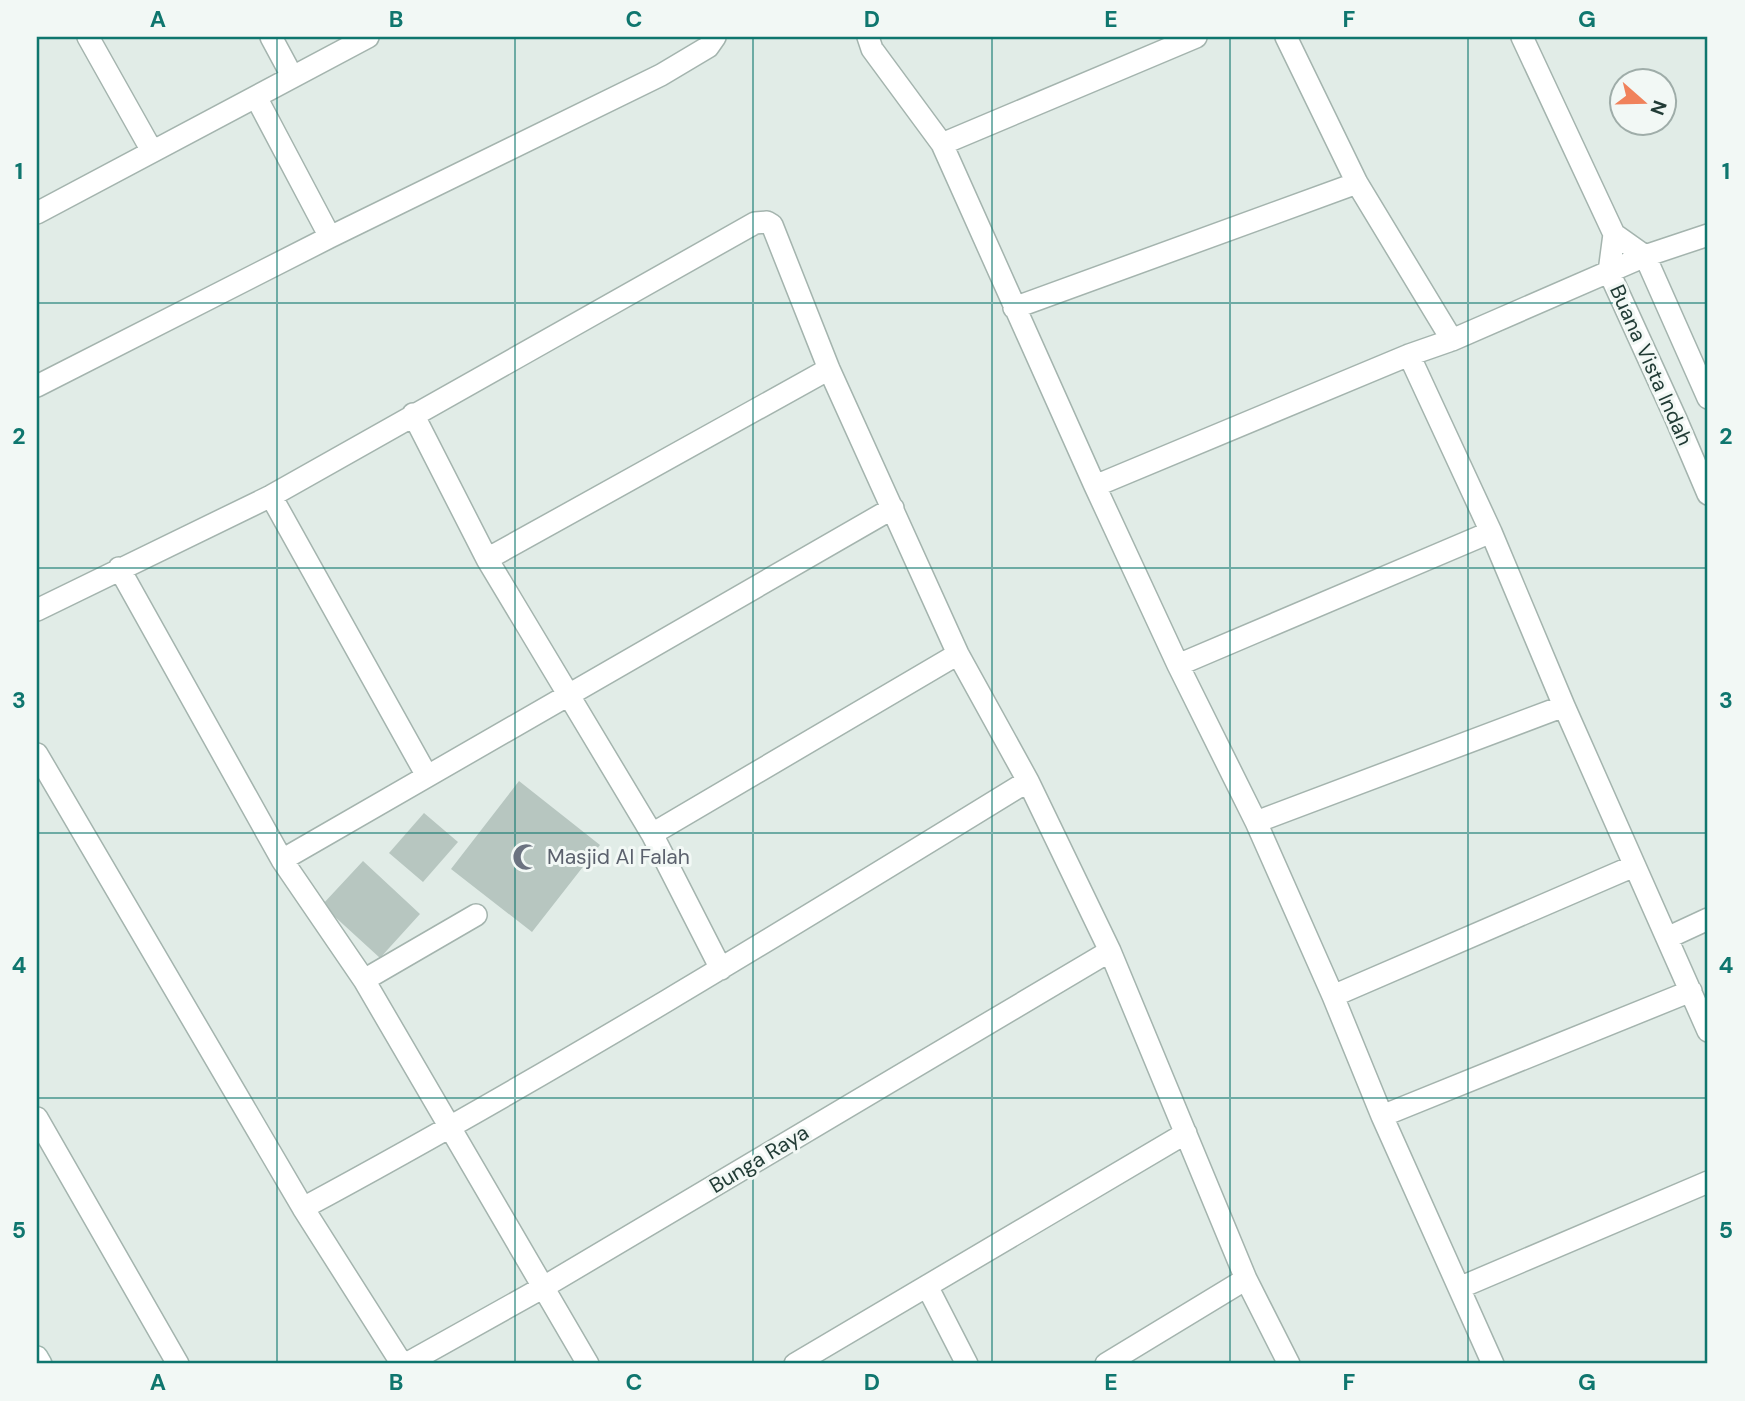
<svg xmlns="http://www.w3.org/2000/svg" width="1745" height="1401" font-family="'DM Sans',sans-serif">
  <rect width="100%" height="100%" fill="#e1ece7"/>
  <!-- building -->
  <path fill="#b7c6c0" d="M519 781 600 845 532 932 451 869Z
    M424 813 458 842 423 882 389 853Z
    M363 861 420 914 380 958 322 905Z"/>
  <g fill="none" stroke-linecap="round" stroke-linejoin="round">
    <defs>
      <path id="street" d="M88 37 152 151
        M271 37 292 76
        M868 37 872 49 942 144 1095 486 1178 665 1256 822 1333 996 1382 1116 1493 1364
        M1286 37 1357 183 1452 340
        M1522 37 1614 234 1645 256 1708 398
        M256 97 330 237
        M942 144 1196 37
        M37 213 368 37
        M1614 234 1609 272 1676 419 1708 494
        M1014 308 1357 183
        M1409 355 1491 532 1564 706 1708 1031
        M37 386 330 237 661 75 708 47 715 37
        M413 414 487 559 652 834 721 969
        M1095 486 1409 355 1452 340 1645 256 1708 235
        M271 496 427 776
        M487 559 829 369
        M119 568 282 860 364 980 588 1364
        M37 610 271 496 755 223 767 222 772 225 829 369 958 654 1028 781 1110 951 1246 1279 1289 1364
        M1178 665 1491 532
        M37 754 303 1208 402 1364
        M1256 822 1564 706
        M652 834 958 654
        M282 860 893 508
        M1667 938 1708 919
        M364 980 476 915
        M1333 996 1634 866
        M1382 1116 1691 991
        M37 1118 178 1364
        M303 1208C550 1075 789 928 1028 781
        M927 1286 967 1364
        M1459 1288 1708 1182
        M406 1364 542 1288 1110 951
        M795 1364 1186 1133
        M1106 1364 1246 1279"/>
      <path id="secondary" d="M37 1357 41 1364"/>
    </defs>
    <!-- street casing -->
    <use href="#street" stroke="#a4b4ae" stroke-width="24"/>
    <!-- secondary casing -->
    <use href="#secondary" stroke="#a0b7af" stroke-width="24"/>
    <!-- street -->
    <use href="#street" stroke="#fff" stroke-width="21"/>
    <!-- secondary -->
    <use href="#secondary" stroke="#fff" stroke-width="21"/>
  </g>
  <!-- grid -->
  <path fill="none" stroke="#0f766e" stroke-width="2" stroke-opacity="0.55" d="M277 37V1364M515 37V1364M753 37V1364M992 37V1364M1230 37V1364M1468 37V1364M37 303H1708M37 568H1708M37 833H1708M37 1098H1708"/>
  <!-- icons -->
  <defs>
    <symbol id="mosque-bare" viewBox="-9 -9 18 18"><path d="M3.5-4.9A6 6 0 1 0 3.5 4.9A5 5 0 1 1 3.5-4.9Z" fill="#6b7280" stroke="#f2f8f5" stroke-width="2.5" paint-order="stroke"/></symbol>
  </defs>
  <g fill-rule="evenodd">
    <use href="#mosque-bare" x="507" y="838" width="38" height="38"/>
  </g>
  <g text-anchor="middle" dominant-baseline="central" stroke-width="6" stroke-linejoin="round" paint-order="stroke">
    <!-- street labels -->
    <g font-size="21" fill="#223c36" stroke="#f2f8f5">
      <text transform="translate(1651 365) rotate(66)">Buana Vista Indah</text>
      <text transform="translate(759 1159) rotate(-31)">Bunga Raya</text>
    </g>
    <!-- worship labels -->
    <g font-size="21" fill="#5b616d" stroke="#f2f8f5" text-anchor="start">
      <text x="547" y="857">Masjid Al Falah</text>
    </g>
  </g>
  <!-- border -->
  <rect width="1745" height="1401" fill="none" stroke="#f2f8f5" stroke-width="77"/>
  <!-- north arrow -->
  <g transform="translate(1643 102) rotate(110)"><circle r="33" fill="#f2f8f5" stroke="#9fada9" stroke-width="2"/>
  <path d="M0-5L12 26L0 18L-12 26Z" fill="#f0825b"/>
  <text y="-10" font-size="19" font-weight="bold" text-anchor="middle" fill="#223c36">N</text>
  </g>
  <rect x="38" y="38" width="1668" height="1324" fill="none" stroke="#0f766e" stroke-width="2.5"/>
  <g font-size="23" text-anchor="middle" font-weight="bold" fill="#0f766e">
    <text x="158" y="27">A</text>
    <text x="396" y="27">B</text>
    <text x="634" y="27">C</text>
    <text x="872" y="27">D</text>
    <text x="1111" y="27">E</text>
    <text x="1349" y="27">F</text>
    <text x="1587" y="27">G</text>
    <text x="19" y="179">1</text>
    <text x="1726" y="179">1</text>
    <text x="19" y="444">2</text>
    <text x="1726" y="444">2</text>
    <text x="19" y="708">3</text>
    <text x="1726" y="708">3</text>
    <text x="19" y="973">4</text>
    <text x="1726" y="973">4</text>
    <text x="19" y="1238">5</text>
    <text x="1726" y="1238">5</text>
    <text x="158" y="1390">A</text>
    <text x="396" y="1390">B</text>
    <text x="634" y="1390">C</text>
    <text x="872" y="1390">D</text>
    <text x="1111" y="1390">E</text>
    <text x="1349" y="1390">F</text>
    <text x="1587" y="1390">G</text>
  </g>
</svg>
